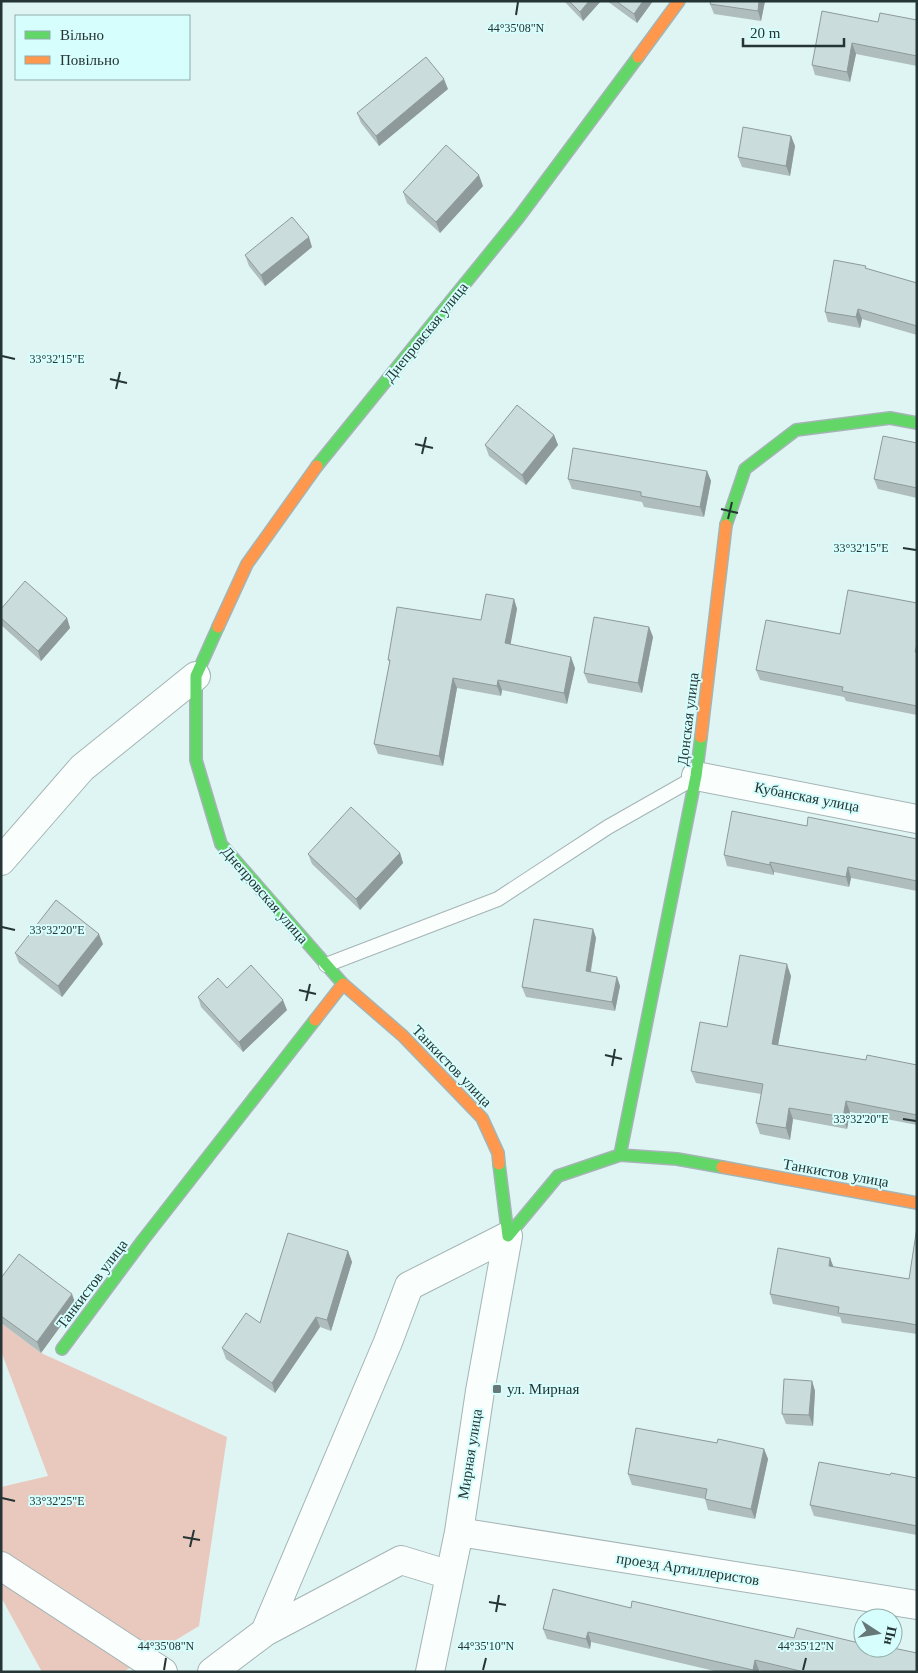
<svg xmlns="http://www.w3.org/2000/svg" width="918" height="1673" font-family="'Times New Roman',serif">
  <rect width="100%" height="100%" fill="#dff5f4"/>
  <!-- forest -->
  <path fill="#e9c9be" d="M1 1323 41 1353 227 1437 199 1626 123 1672H42L1 1597V1487L48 1476 1 1351Z"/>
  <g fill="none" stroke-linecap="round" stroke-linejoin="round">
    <defs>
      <path id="lane" d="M326 965 498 899 608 827 696 777"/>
      <path id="street" d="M696 776 917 819
        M1 861 82 768 196 676
        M459 1532 917 1605
        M1 1566 163 1672
        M265 1632 388 1342 409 1286 508 1236
        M212 1672 265 1632 401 1560 450 1575
        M430 1672 459 1532 480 1391 508 1236"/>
      <path id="fast" d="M317 466 519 217 638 57
        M726 525 745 469 796 430 890 418 917 423
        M218 627 196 676V760L221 844 343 984
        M620 1155 696 776 701 737
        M499 1164 508 1236 558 1176 620 1155 677 1159 722 1167
        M62 1349 143 1240 315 1020"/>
      <path id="slow" d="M638 57 679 1
        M218 627 247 564 317 466
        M701 737 726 525
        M315 1020 343 984 403 1036 482 1118 498 1153 499 1164
        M722 1167 917 1203"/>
    </defs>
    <!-- lane casing -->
    <use href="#lane" stroke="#a4b4b4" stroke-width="16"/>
    <!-- street casing -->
    <use href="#street" stroke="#a4b4b4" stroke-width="30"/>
    <!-- fast casing -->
    <use href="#fast" stroke="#a4b4b4" stroke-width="14"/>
    <!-- slow casing -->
    <use href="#slow" stroke="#a4b4b4" stroke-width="14"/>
    <!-- lane -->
    <use href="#lane" stroke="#fafefd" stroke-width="14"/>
    <!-- street -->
    <use href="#street" stroke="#fafefd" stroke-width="28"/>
    <!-- fast -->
    <use href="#fast" stroke="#63d668" stroke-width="11"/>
    <!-- slow -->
    <use href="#slow" stroke="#ff974d" stroke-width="11"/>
  </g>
  <!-- wall -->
  <path fill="#afbdbd" d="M564 1H601L583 21Z
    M607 1H653L637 23Z
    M711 1H765L761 21 714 14 710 4Z
    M917 20V66L856 54 850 82 815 75 812 65 878 22Z
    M448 89 379 146 361 123 357 113Z
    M791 136 795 146 790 176 742 167 738 157Z
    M483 186 440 233 407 203 403 192Z
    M312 247 265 286 249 266 245 255Z
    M867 269 917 283V335L862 319 860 328 828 322 825 312Z
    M554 435 558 445 526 485 489 456 485 445Z
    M917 443V498L878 489 874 479Z
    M707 471 711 481 704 517 644 507 642 502 572 489 568 479Z
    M514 599 517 609 510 644 575 668 567 704 502 690 501 696 457 688 443 766 378 754 374 744 390 662 388 660 481 620Z
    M917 603V715L846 701 844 697 760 680 756 670Z
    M1 609 67 618 70 628 41 661 1 625Z
    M649 627 653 637 642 693 588 683 584 673Z
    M807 826 917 839V891L851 878 849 887 774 872V875L727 866 724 855Z
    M400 853 403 863 360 910 312 864 308 854Z
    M593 929 596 938 591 972 617 977 620 986 615 1011 526 997 522 987Z
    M103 944 62 997 19 963 15 953Z
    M791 976 778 1045 866 1060 917 1065V1125L850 1112 847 1129 793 1119 790 1140 760 1134 756 1123 761 1094 696 1083 691 1071 727 1027Z
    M227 988 287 1010 243 1052 201 1007 198 997Z
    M917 1227V1334L842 1323 840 1317 773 1304 770 1294 830 1258 833 1267 909 1279Z
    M348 1251 352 1262 331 1331 320 1327 275 1393 226 1359 222 1348 260 1323Z
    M1 1278 76 1305 41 1353 1 1323Z
    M812 1381 815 1391 813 1426 786 1424 782 1414Z
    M717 1443 764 1449 768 1459 755 1519 708 1510 705 1499 632 1485 628 1474Z
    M890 1475 917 1478V1535L814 1516 810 1505Z
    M631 1608 917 1672H765L759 1670V1672H719L591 1642 590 1649 547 1639 543 1629Z"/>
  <!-- shaded-wall -->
  <path fill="#8e9a9a" d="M589 1H601L583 21 580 12Z
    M643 1H653L637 23 634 14Z
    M759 1H765L761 21 758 11Z
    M852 43 856 54 850 82 847 72Z
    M444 79 448 89 379 146 376 136Z
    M791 136 795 146 790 176 786 166Z
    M479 175 483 186 440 233 436 222Z
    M309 237 312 247 265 286 261 275Z
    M858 309 862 319 860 328 856 317Z
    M554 435 558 445 526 485 522 475Z
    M707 471 711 481 704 517 700 507Z
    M514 599 517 609 509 653 505 643Z
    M67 618 70 628 41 661 38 651Z
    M649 627 653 637 642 693 638 683Z
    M571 657 575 668 567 704 564 693Z
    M453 678 457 688 443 766 439 756Z
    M498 680 502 690 501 696 497 686Z
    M400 853 403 863 360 910 356 899Z
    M770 862 774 872V875L770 865Z
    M848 867 851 878 849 887 846 877Z
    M593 929 596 938 589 980 586 971Z
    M99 934 103 944 62 997 58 986Z
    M787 964 791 976 776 1056 772 1044Z
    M617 977 620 986 615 1011 612 1002Z
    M283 1000 287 1010 243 1052 239 1042Z
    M846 1101 850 1112 847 1129 843 1117Z
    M789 1108 793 1119 790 1140 786 1128Z
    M348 1251 352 1262 331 1331 327 1320Z
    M830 1258 834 1268 829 1266Z
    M72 1294 76 1305 41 1353 37 1342Z
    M316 1317 320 1327 275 1393 272 1383Z
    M812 1381 815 1391 813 1426 809 1415Z
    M764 1449 768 1459 755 1519 751 1509Z
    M588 1632 591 1642 590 1649 586 1639Z
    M755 1660 759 1670V1672H753V1670Z"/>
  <!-- building -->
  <path fill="#cbdcdc" stroke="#8e9a9a" d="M569 1H589L580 12Z
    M616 1H643L634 14Z
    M711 1H759L758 11 710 4Z
    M822 11 878 22 880 13 917 20V56L852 43 847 72 812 65Z
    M426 57 444 79 376 136 357 113Z
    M743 127 791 136 786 166 738 157Z
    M446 145 479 175 436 222 403 192Z
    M292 217 309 237 261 275 245 255Z
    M834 260 866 266 865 268 917 283V326L858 309 856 317 825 312Z
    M517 405 554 435 522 475 485 445Z
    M883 436 917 443V488L874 479Z
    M573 448 707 471 700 507 641 496V492L568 479Z
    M25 581 67 618 38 651 1 618V609Z
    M848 590 917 603V644L915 652 917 653V706L842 691 843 687 756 670 766 620 840 634Z
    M486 594 514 599 505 643 571 657 564 693 498 680 497 686 453 678 439 756 374 744 390 660H388L397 607 481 620Z
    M594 617 649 627 638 683 584 673Z
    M351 807 400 853 356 899 308 854Z
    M732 811 807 826 808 817 917 839V881L848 867 846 877 770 862V865L724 855Z
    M56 900 99 934 58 986 15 953Z
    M534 919 593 929 586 971 617 977 612 1002 522 987Z
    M740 955 787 964 772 1044 866 1060 867 1055 917 1065V1115L846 1101 843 1117 789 1108 786 1128 756 1123 763 1084 691 1071 700 1022 727 1027Z
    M251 965 283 1000 239 1042 198 997 218 978 227 988Z
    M917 1227V1325L901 1322 838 1313 839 1307 770 1294 778 1248 830 1258 829 1266 909 1279Z
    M288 1233 348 1251 327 1320 316 1317 272 1383 222 1348 246 1313 260 1323Z
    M19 1254 72 1294 37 1342 1 1316V1278Z
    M784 1379 812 1381 809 1415 782 1414Z
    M636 1428 717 1443 718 1439 764 1449 751 1509 705 1499 707 1489 628 1474Z
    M819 1462 890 1475 891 1473 917 1478V1526L810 1505Z
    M553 1589 631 1608 632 1601 794 1638 797 1628 863 1644V1648H893L917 1653V1672H804L755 1660 753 1670 588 1632 586 1639 543 1629Z"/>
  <!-- ticks -->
  <path fill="none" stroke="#253434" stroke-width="2" d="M516 15 518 2M2 356 15 359M110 379 127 383M116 389 120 372M415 444 433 448M422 454 426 437M721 509 738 513M728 519 732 502M903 548 916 550M2 927 15 930M299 990 316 994M306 1001 310 984M605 1055 622 1059M612 1066 615 1049M903 1119 916 1121M2 1498 15 1501M183 1537 200 1540M190 1547 194 1530M489 1602 506 1605M496 1612 499 1595M164 1670 166 1658M483 1670 486 1658M803 1670 806 1658"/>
  <!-- markers -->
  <rect fill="#667877" stroke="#d6fefc" stroke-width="2" x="492" y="1384" width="10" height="10" rx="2.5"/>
  <g text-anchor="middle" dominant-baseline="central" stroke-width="4" stroke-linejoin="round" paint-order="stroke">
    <!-- street labels -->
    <g font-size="15" fill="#253434" stroke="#d6fefc">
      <text transform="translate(426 332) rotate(-51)">Днепровская улица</text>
      <text transform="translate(688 719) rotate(-83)">Донская улица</text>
      <text transform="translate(807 797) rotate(11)">Кубанская улица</text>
      <text transform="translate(265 895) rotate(49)">Днепровская улица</text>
      <text transform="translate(452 1066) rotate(46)">Танкистов улица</text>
      <text transform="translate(836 1173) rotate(10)">Танкистов улица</text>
      <text transform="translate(92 1284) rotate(-53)">Танкистов улица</text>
      <text transform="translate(470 1454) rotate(-81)">Мирная улица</text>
      <text transform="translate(688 1569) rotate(9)">проезд Артиллеристов</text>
    </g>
    <!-- poi labels -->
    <g font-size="15" fill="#253434" stroke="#d6fefc" text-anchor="start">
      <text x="507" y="1389">ул. Мирная</text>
    </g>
  </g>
  <g font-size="12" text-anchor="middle" fill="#253434" stroke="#d6fefc" stroke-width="4" stroke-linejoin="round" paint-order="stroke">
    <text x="516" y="32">44°35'08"N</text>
    <text x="57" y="363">33°32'15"E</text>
    <text x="861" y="552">33°32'15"E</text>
    <text x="57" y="934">33°32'20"E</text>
    <text x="861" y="1123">33°32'20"E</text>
    <text x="57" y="1505">33°32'25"E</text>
    <text x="166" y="1650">44°35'08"N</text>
    <text x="486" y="1650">44°35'10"N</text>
    <text x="806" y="1650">44°35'12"N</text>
  </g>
  <!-- border -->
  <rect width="918" height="1673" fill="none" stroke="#253434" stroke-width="5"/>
  <!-- legend -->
  <rect x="15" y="15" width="175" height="65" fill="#d6fefc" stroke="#8fadac"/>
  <rect x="25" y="31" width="25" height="8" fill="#63d668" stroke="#8fadac"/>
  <text x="60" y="40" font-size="15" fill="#253434">Вільно</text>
  <rect x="25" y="56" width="25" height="8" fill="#ff974d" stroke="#8fadac"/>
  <text x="60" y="65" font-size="15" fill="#253434">Повільно</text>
  <!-- north arrow -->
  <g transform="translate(878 1633) rotate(102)"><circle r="24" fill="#d6fefc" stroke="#8fadac"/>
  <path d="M0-4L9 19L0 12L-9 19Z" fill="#667877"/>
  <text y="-8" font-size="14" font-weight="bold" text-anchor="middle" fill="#253434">Пн</text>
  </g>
  <!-- scale -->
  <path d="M743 38v8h101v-8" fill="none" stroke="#253434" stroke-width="2.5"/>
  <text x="750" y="38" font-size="15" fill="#253434" stroke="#d6fefc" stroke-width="4" paint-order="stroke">20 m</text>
</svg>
